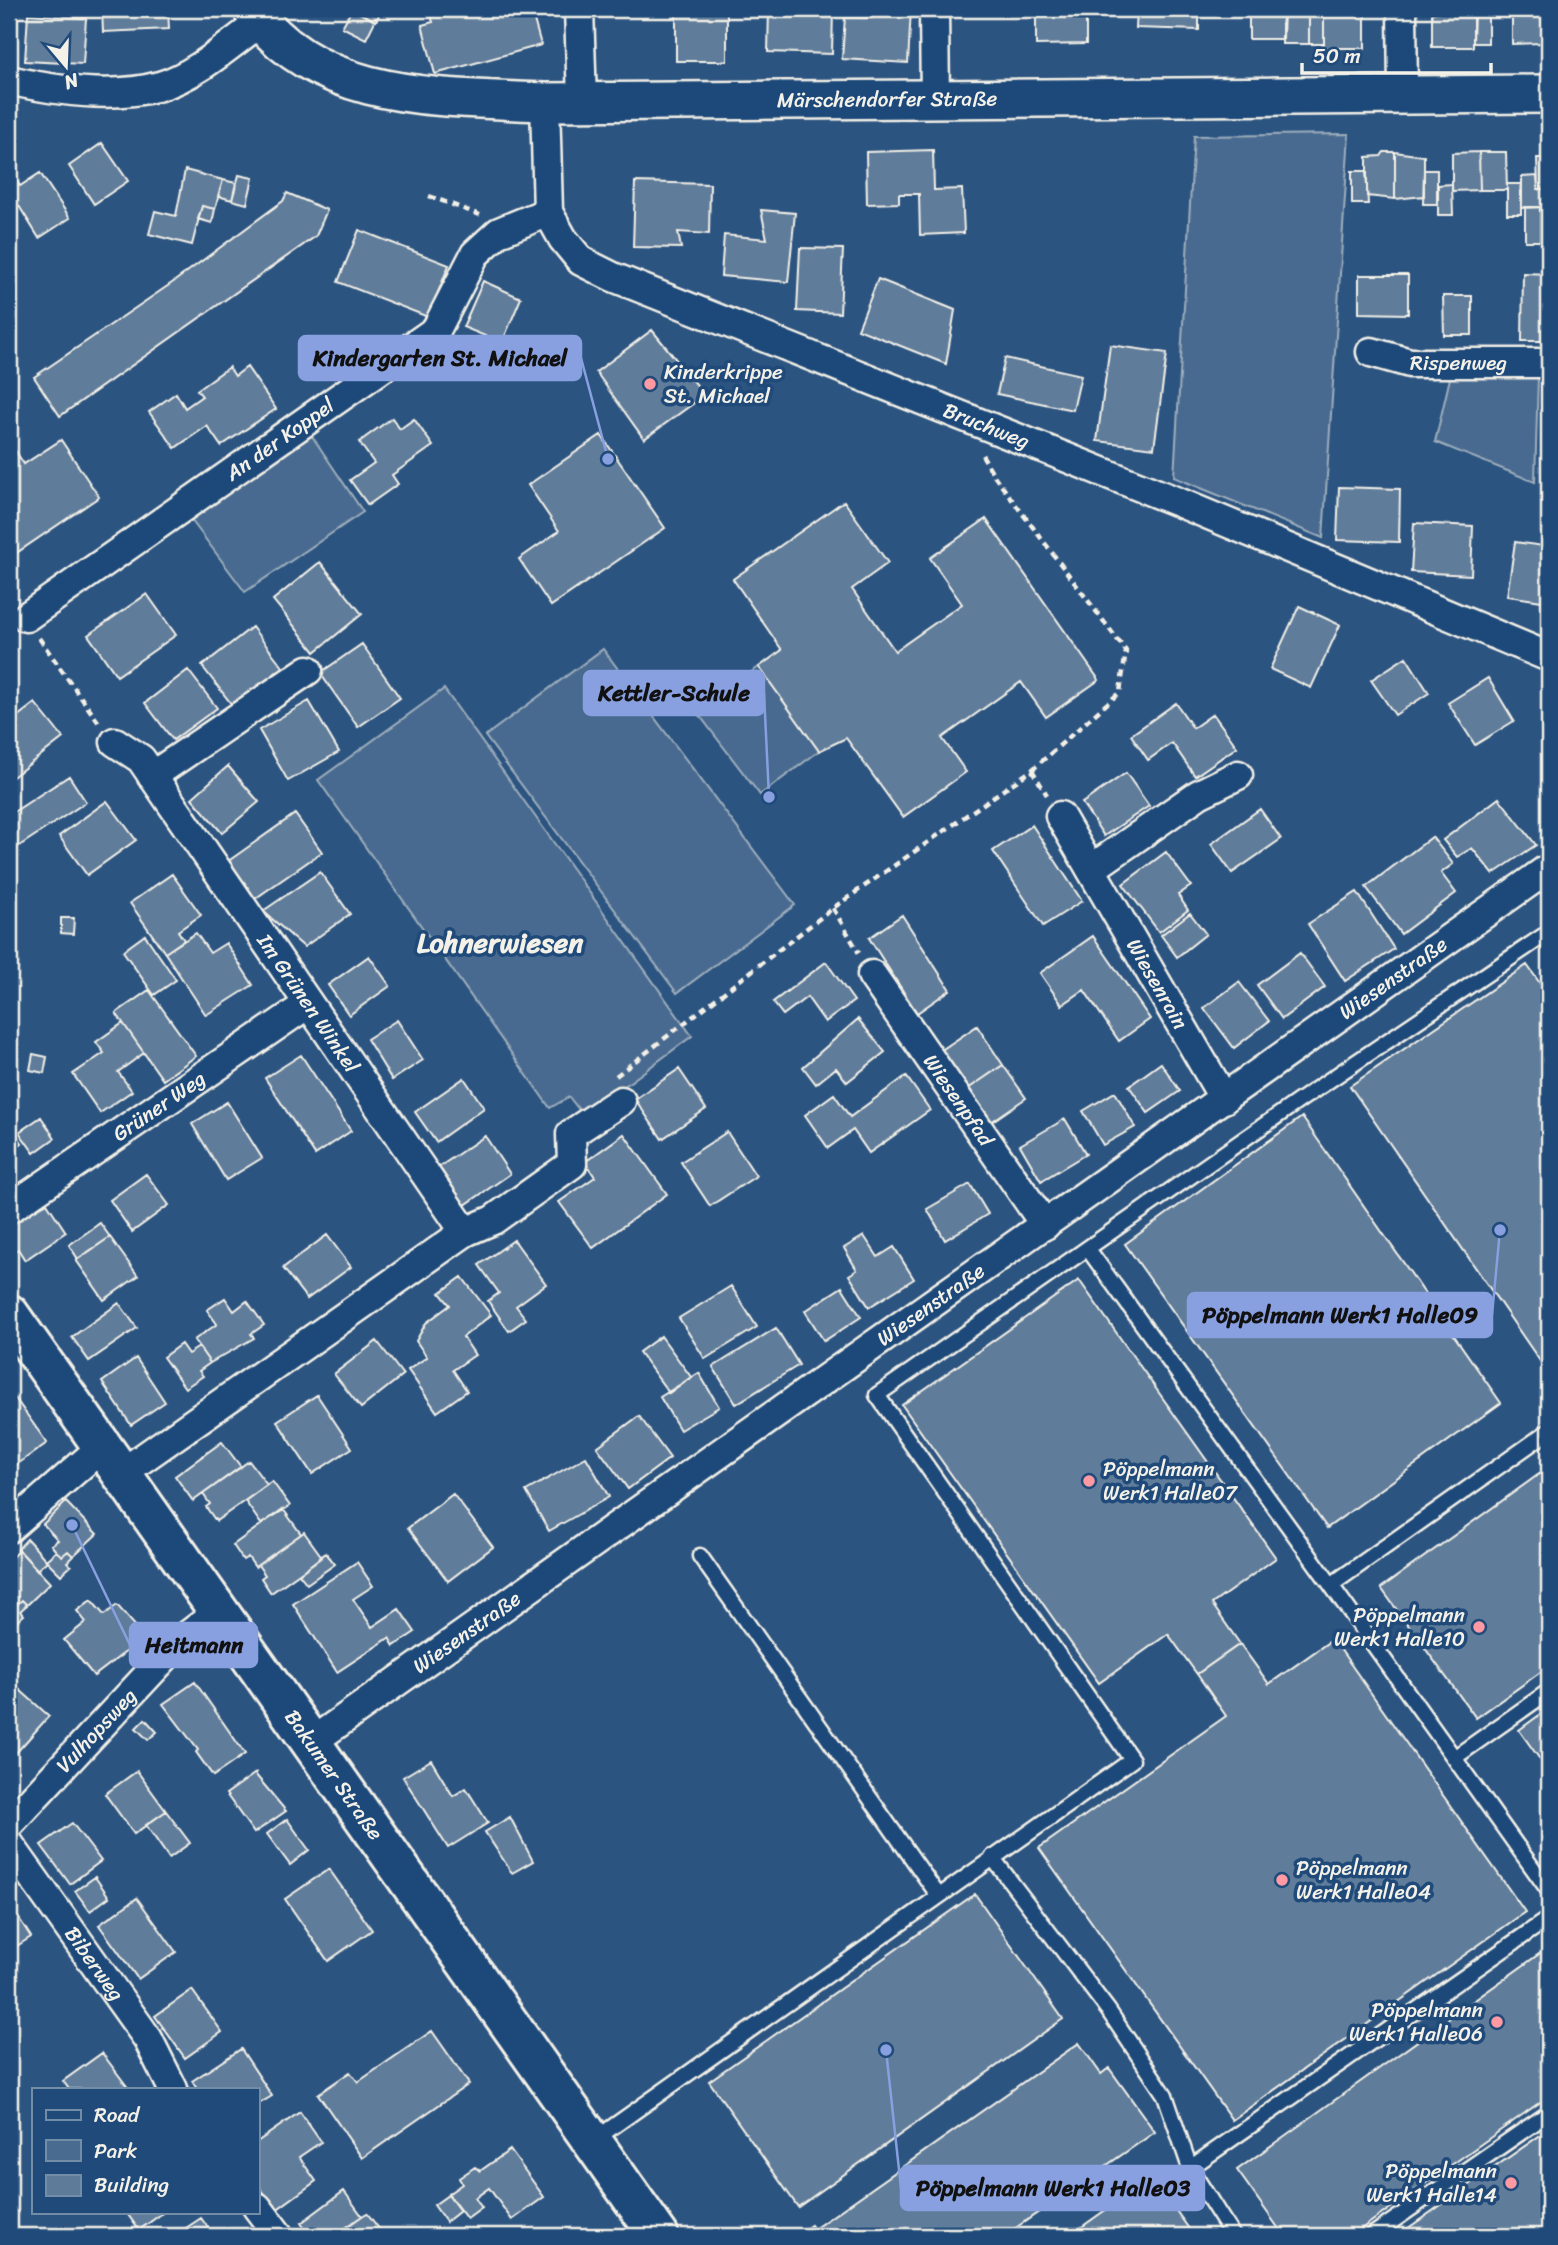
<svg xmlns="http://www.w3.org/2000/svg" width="1558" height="2245" font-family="Sriracha,sans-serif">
  <rect width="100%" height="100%" fill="#2c5481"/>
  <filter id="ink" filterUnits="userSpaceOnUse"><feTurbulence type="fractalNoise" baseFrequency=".0143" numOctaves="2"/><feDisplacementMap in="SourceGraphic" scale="14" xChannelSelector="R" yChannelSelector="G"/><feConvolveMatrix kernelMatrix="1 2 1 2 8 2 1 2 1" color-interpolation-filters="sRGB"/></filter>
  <g filter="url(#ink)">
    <!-- green -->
    <path fill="#496b90" stroke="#9eaebc" stroke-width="2" d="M1349 134 1323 538 1174 477 1194 136Z
      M1538 375 1535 482 1435 442 1450 378Z
      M310 433 363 512 245 592 189 517Z
      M603 649 795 905 677 993 485 736Z
      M759 667 819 751 760 795 694 708Z
      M444 689 692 1036 584 1116 569 1097 550 1108 318 780Z"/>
    <!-- building -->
    <path fill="#5e7b9a" stroke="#f4f1e8" stroke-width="2" d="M102 9H168L169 29 103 32Z
      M351 9H382L376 21Z
      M352 9 375 21 366 39 342 27Z
      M429 9H531L541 45 435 74 422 25 433 22Z
      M676 9H727V61H676Z
      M769 9H833L832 54 768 52Z
      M872 9H911L908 63 842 59 845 17 872 18Z
      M962 9H1021V12L962 13Z
      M1036 9H1086V44L1036 45Z
      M1137 9H1199V30L1136 28Z
      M1249 9H1284L1283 39H1249Z
      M1488 9H1508V13H1488Z
      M1526 9H1549V46H1543V43L1512 44V11Z
      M1282 11H1309V44H1282Z
      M1445 11 1473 13V47H1432V13Z
      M1341 12 1365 14V48H1324V14Z
      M1474 13H1488V43H1473Z
      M28 14 86 18 83 64 25 61Z
      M1309 14 1324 15V44H1309Z
      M102 143 128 181 94 204 69 166Z
      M933 150 934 190 962 189 964 233 920 235 919 194H899V203L867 204 866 152Z
      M1384 152H1395V199L1367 196V157L1381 156Z
      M1395 152 1424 156V196L1395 199Z
      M1479 152 1480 190 1452 191V153Z
      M1479 152H1506L1507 190H1480Z
      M1537 158H1549V189H1538Z
      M9 169 20 186 40 173 70 218 39 238 19 206 9 213Z
      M185 170 223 180 215 209 202 206 192 245 149 234 155 211 176 216Z
      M1424 170H1437V204H1423Z
      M1352 171H1366L1368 204H1352Z
      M239 175 253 178 247 204 232 200Z
      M1537 176 1538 189H1546L1547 207 1522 208V177Z
      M223 180 236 183 232 200 218 196Z
      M635 182 710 184 709 234 678 232 681 248 633 247Z
      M1452 184 1453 215H1438V185Z
      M1507 184H1521V214H1507Z
      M287 193 327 210 316 236 60 416 34 377 172 283 283 201Z
      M202 206 215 209 212 223 198 219Z
      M1525 207H1540V241H1525Z
      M761 210 795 213 788 282 721 276 724 235 767 239Z
      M359 230 449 265 428 317 338 282Z
      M800 248 843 249 840 313 797 311Z
      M1523 273 1549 274V341H1522Z
      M1359 275H1408V314L1359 313Z
      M878 279 955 310 946 364 858 329Z
      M483 281 521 298 502 343 463 327Z
      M1443 296H1472V335H1444Z
      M652 330 705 395 644 439 596 372Z
      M1110 345 1167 353 1154 448 1097 441Z
      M1005 358 1081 375 1073 410 997 394Z
      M229 367 235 376 247 367 276 409 221 446 207 426 175 448 149 412 176 393 185 408 202 396 197 390Z
      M392 418 400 429 414 419 433 446 392 475 398 484 368 505 350 480 374 463 359 442Z
      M601 435 665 528 551 606 519 559 559 531 528 485Z
      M61 440 99 497 9 558V441L24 464Z
      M1339 487 1400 489 1399 542 1337 540Z
      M844 501 888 563 852 589 895 651 962 604 930 558 986 519 1099 680 1046 717 1021 682 942 738 966 772 903 817 846 738 819 751 759 667 782 650 733 579Z
      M1414 523 1473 526 1471 575 1411 572Z
      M1515 542 1544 546 1542 559 1549 561V602L1507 596Z
      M320 562 362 614 315 652 273 600Z
      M147 594 176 635 117 676 88 635Z
      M1299 606 1340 625 1311 688 1270 669Z
      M252 627 283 667 233 706 202 666Z
      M362 644 400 698 358 727 320 673Z
      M1406 657 1429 693 1395 715 1371 680Z
      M188 670 217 708 173 740 145 703Z
      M1488 678 1514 721 1475 745 1448 703Z
      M309 701 339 752 288 781 259 730Z
      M35 703 63 738 9 780V723Z
      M1176 703 1193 728 1213 714 1237 747 1195 776 1172 743 1148 760 1131 735Z
      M228 766 259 802 222 833 192 798Z
      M1126 773 1149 806 1104 836 1082 803Z
      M69 776 86 802 10 852 9 815Z
      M1499 798 1536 845 1493 874 1472 848 1457 857 1443 840Z
      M107 801 136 840 87 875 59 836Z
      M1260 809 1281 839 1232 873 1211 844Z
      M295 814 322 852 253 900 227 862Z
      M1032 825 1082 901 1043 926 993 851Z
      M1432 837 1453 864 1441 873 1456 893 1401 934 1366 887Z
      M1166 852 1191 886 1178 895 1188 910 1159 932 1123 884Z
      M320 872 350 914 304 947 263 911Z
      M172 874 201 915 178 931 184 940 165 953 130 903Z
      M1357 892 1394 949 1345 981 1308 924Z
      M1190 913 1206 934 1177 957 1161 935Z
      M902 915 950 990 917 1013 869 938Z
      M61 918H74L73 934 61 933Z
      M196 933 210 953 226 943 253 985 206 1015 165 953Z
      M145 935 176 980 154 995 123 951Z
      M1093 936 1150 1019 1119 1041 1084 990 1062 1005 1040 973Z
      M1300 953 1325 987 1282 1019 1257 985Z
      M369 956 390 986 349 1015 328 985Z
      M826 962 854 1001 825 1022 807 997 783 1015 773 1002Z
      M1527 965 1549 996V1374L1350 1086Z
      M1239 982 1269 1021 1234 1048 1204 1008Z
      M149 990 196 1056 163 1080 116 1013Z
      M858 1019 885 1052 847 1082 836 1068 816 1084 803 1067Z
      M397 1020 423 1060 392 1080 367 1039Z
      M123 1023 144 1053 118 1072 132 1091 100 1113 73 1074 104 1053 96 1042Z
      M977 1026 1003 1065 968 1089 940 1051Z
      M33 1054 47 1057 44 1073 30 1070Z
      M301 1055 351 1131 315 1155 265 1078Z
      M1161 1063 1180 1091 1148 1113 1129 1086Z
      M1003 1065 1026 1098 991 1122 968 1089Z
      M679 1069 706 1109 662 1139 635 1099Z
      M906 1076 930 1110 869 1153 853 1130 828 1148 805 1115 834 1094 850 1117Z
      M464 1078 484 1108 436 1142 415 1112Z
      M1115 1092 1135 1127 1103 1145 1083 1111Z
      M227 1102 262 1158 226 1180 192 1124Z
      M41 1117 55 1138 34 1153 19 1132Z
      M1302 1117 1501 1403 1327 1528 1125 1244Z
      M1065 1119 1086 1154 1041 1181 1020 1145Z
      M9 1123 22 1143 9 1152Z
      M727 1132 756 1176 710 1206 681 1162Z
      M624 1134 667 1194 593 1248 559 1202 595 1177 585 1162Z
      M485 1136 510 1174 465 1205 439 1167Z
      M146 1174 169 1205 132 1232 110 1200Z
      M970 1184 988 1214 945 1240 927 1209Z
      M47 1203 66 1232 25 1260 18 1249 13 1252 9 1245 12 1242 9 1236V1224Z
      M100 1223 110 1237 78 1259 69 1245Z
      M327 1235 351 1267 307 1299 283 1268Z
      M864 1236 878 1257 894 1247 914 1279 869 1307 849 1275 857 1270 844 1248Z
      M110 1237 138 1276 104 1300 76 1260Z
      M514 1240 546 1284 516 1306 526 1319 509 1331 488 1301 499 1293 479 1265Z
      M462 1277 491 1315 463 1337 475 1355 453 1370 467 1391 437 1412 408 1370 427 1357 416 1341 426 1323 450 1305 440 1293Z
      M1079 1280 1276 1558 1212 1604 1240 1644 1197 1674 1168 1634 1099 1683 902 1405Z
      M731 1286 757 1327 705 1359 679 1318Z
      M842 1287 861 1317 824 1341 805 1311Z
      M225 1298 234 1311 247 1301 264 1325 251 1334 254 1338 210 1363 194 1340 217 1324 207 1310Z
      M119 1303 137 1328 89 1361 72 1337Z
      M776 1328 799 1365 736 1404 713 1367Z
      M661 1336 691 1377 669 1393 639 1352Z
      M377 1341 403 1375 361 1408 334 1374Z
      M181 1344 188 1354 199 1347 210 1363 199 1371 203 1376 185 1388 163 1357Z
      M136 1358 165 1402 131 1425 102 1382Z
      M699 1373 719 1407 680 1430 660 1397Z
      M317 1395 352 1448 312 1474 277 1421Z
      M15 1398 47 1443 9 1470V1402Z
      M639 1416 670 1458 628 1489 597 1447Z
      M222 1442 241 1467 193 1501 175 1476Z
      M586 1457 609 1497 549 1531 526 1491Z
      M249 1461 267 1485 216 1521 206 1507 210 1504 203 1494Z
      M1549 1467V1666L1476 1718 1381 1588Z
      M272 1481 290 1506 261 1524 245 1501Z
      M453 1494 493 1547 448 1581 408 1528Z
      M66 1502 97 1534 73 1556 68 1551 62 1556 56 1551 51 1545 58 1540 43 1524Z
      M283 1509 301 1534 255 1567 248 1557 243 1560 233 1545Z
      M304 1532 322 1557 271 1593 261 1578 265 1575 258 1565Z
      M27 1539 47 1561 37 1570 18 1549Z
      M19 1550 50 1583 27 1605 22 1600 15 1606 9 1599 11 1588 9 1560Z
      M56 1551 62 1556 68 1551 73 1556 67 1562 71 1566 61 1575 46 1560Z
      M326 1553 335 1564 307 1584 299 1574Z
      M357 1562 373 1586 353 1599 372 1627 399 1609 415 1632 394 1646 389 1638 337 1672 293 1604Z
      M10 1600 15 1606 22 1600 27 1605 20 1611 24 1615 14 1624 9 1618Z
      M91 1600 104 1615 117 1605 145 1637 94 1676 64 1640 86 1622 77 1611Z
      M1333 1639 1525 1912 1232 2120 1039 1848 1226 1716 1197 1674 1240 1644 1269 1684Z
      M195 1682 245 1754 213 1776 196 1752 198 1750 163 1704Z
      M20 1690 49 1716 15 1754 9 1749V1703Z
      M1549 1708V1772L1519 1730Z
      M145 1719 157 1732 148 1740 136 1728Z
      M431 1760 453 1796 466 1788 488 1823 448 1848 403 1777Z
      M137 1771 166 1811 134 1834 105 1794Z
      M257 1772 255 1774 286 1811 254 1833 226 1794Z
      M166 1811 190 1843 169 1858 146 1825Z
      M510 1817 533 1861 512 1873 485 1832Z
      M287 1819 309 1850 290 1865 267 1834Z
      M72 1823 101 1861 70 1884 41 1845Z
      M329 1869 372 1930 328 1961 285 1899Z
      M95 1877 109 1897 90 1911 75 1891Z
      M975 1894 1063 2019 798 2207 709 2081Z
      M137 1898 176 1952 138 1979 99 1925Z
      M9 1903 31 1937 9 1951Z
      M1549 1947V2096L1351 2236H1284L1237 2170Z
      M192 1990 222 2032 185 2058 155 2016Z
      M432 2031 469 2084 362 2158 318 2094 350 2072 358 2082Z
      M1079 2043 1101 2074 1109 2068 1155 2132 1004 2236H868L860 2225 844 2236H819L814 2229Z
      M241 2049 272 2096 257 2105V2089H197L192 2081Z
      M102 2053 129 2089H69L63 2081Z
      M300 2112 321 2142 299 2157 316 2181 276 2210 257 2183V2142Z
      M1549 2129V2236H1397Z
      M510 2150 544 2197 512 2220 489 2188 475 2198 482 2208 467 2219 448 2194 462 2184 459 2178 475 2167 480 2171Z
      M1152 2177 1194 2236H1069Z
      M344 2191 362 2216 334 2236H310L301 2223Z
      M448 2195 460 2211 446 2222 434 2205Z
      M126 2212H164L139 2230Z
      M367 2213 383 2234 334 2236 362 2216Z
      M201 2218 214 2236H174Z
      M811 2225 819 2236H795Z"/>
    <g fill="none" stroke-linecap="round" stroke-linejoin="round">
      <defs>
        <path id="service" d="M1088 1249 1331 1585 1549 1431
          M700 1556 938 1895
          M1331 1585 1549 1891
          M1454 1758 1549 1691
          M992 1857 1108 2010 1165 2095 1190 2168 1233 2236
          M594 2140 1132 1760 877 1395 1303 1098 1543 936 1549 944
          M1190 2168 1549 1918
          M1371 2236 1549 2113"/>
        <g id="minor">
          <path d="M579 9 582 101"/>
          <path d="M934 9 935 101"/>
          <path d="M1402 9 1403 94"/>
          <path d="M9 80C56 91 113 99 160 86 197 75 231 43 261 22"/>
          <path id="s1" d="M545 102 548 212 563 239 581 261 613 277 1178 502 1549 657"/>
          <path id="s2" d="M1371 352 1410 363H1549"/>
          <path id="s3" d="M26 617 436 330 475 254 499 232 548 212"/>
          <path id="s4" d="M115 742 141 759 465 1232"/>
          <path d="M152 776 308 670"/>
          <path id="s5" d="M1060 816 1224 1099"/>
          <path d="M1091 869 1199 794 1238 775"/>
          <path id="s6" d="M872 975 1045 1225"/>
          <path id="s7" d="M9 1209 308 1004"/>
          <path d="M122 1473 465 1232 493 1220 572 1164 571 1134 621 1101"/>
          <path d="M9 1528 103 1446"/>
          <path id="s8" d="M310 1743 1549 868"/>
          <path id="s9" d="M9 1824 179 1642 218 1612"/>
          <path id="s10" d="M9 1844 148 2039 173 2089"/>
          <path d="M257 2207 279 2236"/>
        </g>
        <g id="tertiary">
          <path id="s11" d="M252 9C317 103 444 97 545 102L1549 94"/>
        </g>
        <g id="secondary">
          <path id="s12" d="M9 1314 659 2236"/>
        </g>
      </defs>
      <!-- service casing -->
      <use href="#service" stroke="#f4f1e8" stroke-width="19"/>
      <!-- minor casing -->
      <use href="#minor" stroke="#f4f1e8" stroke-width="33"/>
      <!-- tertiary casing -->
      <use href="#tertiary" stroke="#f4f1e8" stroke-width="42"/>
      <!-- secondary casing -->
      <use href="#secondary" stroke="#f4f1e8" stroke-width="44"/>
      <!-- path -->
      <path stroke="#f4f1e8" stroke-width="4.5" stroke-dasharray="7 5" stroke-linecap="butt" d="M429 196 480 215
        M39 638 99 723
        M1032 770 1047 795
        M833 908 859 953
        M616 1076 833 908 1032 770 1120 692 1126 651 995 477 981 453"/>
      <!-- service -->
      <use href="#service" stroke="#1f4a7a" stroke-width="14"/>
      <!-- minor -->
      <use href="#minor" stroke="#1f4a7a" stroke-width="28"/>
      <!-- tertiary -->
      <use href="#tertiary" stroke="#1f4a7a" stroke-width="37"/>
      <!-- secondary -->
      <use href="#secondary" stroke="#1f4a7a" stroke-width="38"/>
    </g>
  </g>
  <!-- markers -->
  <g fill="#ff9aa2" stroke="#1f4a7a" stroke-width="2.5">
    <circle cx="650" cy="384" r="7"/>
    <circle cx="1089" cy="1481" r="7"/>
    <circle cx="1479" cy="1627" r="7"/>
    <circle cx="1282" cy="1880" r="7"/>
    <circle cx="1497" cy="2022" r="7"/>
    <circle cx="1511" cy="2183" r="7"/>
  </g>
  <g text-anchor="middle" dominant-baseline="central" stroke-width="7" stroke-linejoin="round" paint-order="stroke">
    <!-- street labels -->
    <g font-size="21" fill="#f4f1e8" stroke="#1f4a7a">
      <text stroke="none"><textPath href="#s11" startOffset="662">Märschendorfer Straße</textPath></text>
      <text stroke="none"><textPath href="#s2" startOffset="89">Rispenweg</textPath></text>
      <text stroke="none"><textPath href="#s1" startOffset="607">Bruchweg</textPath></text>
      <text stroke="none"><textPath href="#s3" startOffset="310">An der Koppel</textPath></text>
      <text stroke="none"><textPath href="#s8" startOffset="1326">Wiesenstraße</textPath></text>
      <text stroke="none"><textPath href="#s5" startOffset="194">Wiesenrain</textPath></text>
      <text stroke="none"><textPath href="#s4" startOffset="327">Im Grünen Winkel</textPath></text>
      <text stroke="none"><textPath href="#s6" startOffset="152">Wiesenpfad</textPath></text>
      <text stroke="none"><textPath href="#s7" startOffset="182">Grüner Weg</textPath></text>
      <text stroke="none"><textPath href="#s8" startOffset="760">Wiesenstraße</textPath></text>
      <text stroke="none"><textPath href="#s8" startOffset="192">Wiesenstraße</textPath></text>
      <text stroke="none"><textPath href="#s9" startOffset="128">Vulhopsweg</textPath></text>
      <text stroke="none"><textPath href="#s12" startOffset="564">Bakumer Straße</textPath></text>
      <text stroke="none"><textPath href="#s10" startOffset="147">Biberweg</textPath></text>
    </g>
    <!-- poi labels -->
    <g font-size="21" fill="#f4f1e8" stroke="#1f4a7a" text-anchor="start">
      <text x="664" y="372">Kinderkrippe<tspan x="664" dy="24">St. Michael</tspan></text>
      <text x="1103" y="1469">Pöppelmann<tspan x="1103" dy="24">Werk1 Halle07</tspan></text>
      <text x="1465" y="1615" text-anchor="end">Pöppelmann<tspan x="1465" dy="24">Werk1 Halle10</tspan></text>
      <text x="1296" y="1868">Pöppelmann<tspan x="1296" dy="24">Werk1 Halle04</tspan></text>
      <text x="1483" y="2010" text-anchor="end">Pöppelmann<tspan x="1483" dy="24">Werk1 Halle06</tspan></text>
      <text x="1497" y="2171" text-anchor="end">Pöppelmann<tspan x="1497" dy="24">Werk1 Halle14</tspan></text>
    </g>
    <!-- district labels -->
    <g font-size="28" font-weight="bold" fill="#f4f1e8" stroke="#1f4a7a">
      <text x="500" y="942">Lohnerwiesen</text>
    </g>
  </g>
  <!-- callouts -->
  <path fill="none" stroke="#88a0e0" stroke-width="2.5" d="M608 459L581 358M769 797L764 693M1500 1230L1492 1315M72 1525L130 1645M886 2050L901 2188"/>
  <g fill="#88a0e0" stroke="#1f4a7a" stroke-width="2.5">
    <circle cx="608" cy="459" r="7"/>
    <circle cx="769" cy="797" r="7"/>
    <circle cx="1500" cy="1230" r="7"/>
    <circle cx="72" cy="1525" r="7"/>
    <circle cx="886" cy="2050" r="7"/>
  </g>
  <g fill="#88a0e0" stroke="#88a0e0" stroke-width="2.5">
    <rect x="299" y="336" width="282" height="44" rx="7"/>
    <rect x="584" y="671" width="180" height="44" rx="7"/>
    <rect x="1188" y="1293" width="304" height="44" rx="7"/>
    <rect x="130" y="1623" width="127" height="44" rx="7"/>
    <rect x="901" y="2166" width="303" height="44" rx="7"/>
  </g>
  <g font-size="23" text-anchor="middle" font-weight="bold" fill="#111">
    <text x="440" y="366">Kindergarten St. Michael</text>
    <text x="674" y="701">Kettler-Schule</text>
    <text x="1340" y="1323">Pöppelmann Werk1 Halle09</text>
    <text x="194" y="1653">Heitmann</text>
    <text x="1053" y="2196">Pöppelmann Werk1 Halle03</text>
  </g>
  <!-- margin -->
  <rect width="1558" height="2245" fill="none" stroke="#1f4a7a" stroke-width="35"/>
  <rect x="18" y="18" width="1523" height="2210" fill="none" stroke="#f4f1e8" stroke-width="2.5" filter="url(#ink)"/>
  <!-- legend -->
  <rect x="32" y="2088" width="228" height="126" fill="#1f4a7a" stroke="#748da6" stroke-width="2"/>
  <rect x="46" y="2110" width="35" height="10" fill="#1f4a7a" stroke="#748da6" stroke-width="2"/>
  <text x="94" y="2122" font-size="21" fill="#f4f1e8">Road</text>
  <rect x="46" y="2140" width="35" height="21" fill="#496b90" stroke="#748da6" stroke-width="2"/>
  <text x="94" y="2158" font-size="21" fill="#f4f1e8">Park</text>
  <rect x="46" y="2175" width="35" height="21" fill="#5e7b9a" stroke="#748da6" stroke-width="2"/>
  <text x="94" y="2192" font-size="21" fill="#f4f1e8">Building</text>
  <!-- north arrow -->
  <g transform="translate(66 66) rotate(161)" stroke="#1f4a7a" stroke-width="5" paint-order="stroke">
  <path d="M0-5L12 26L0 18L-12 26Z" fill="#f4f1e8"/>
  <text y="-10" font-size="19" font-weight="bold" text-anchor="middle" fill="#f4f1e8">N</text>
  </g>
  <!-- scale -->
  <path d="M1302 63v10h189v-10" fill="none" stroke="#f4f1e8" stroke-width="3.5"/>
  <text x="1313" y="63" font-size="21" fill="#f4f1e8" stroke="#1f4a7a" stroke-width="5" paint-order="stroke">50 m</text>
</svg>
